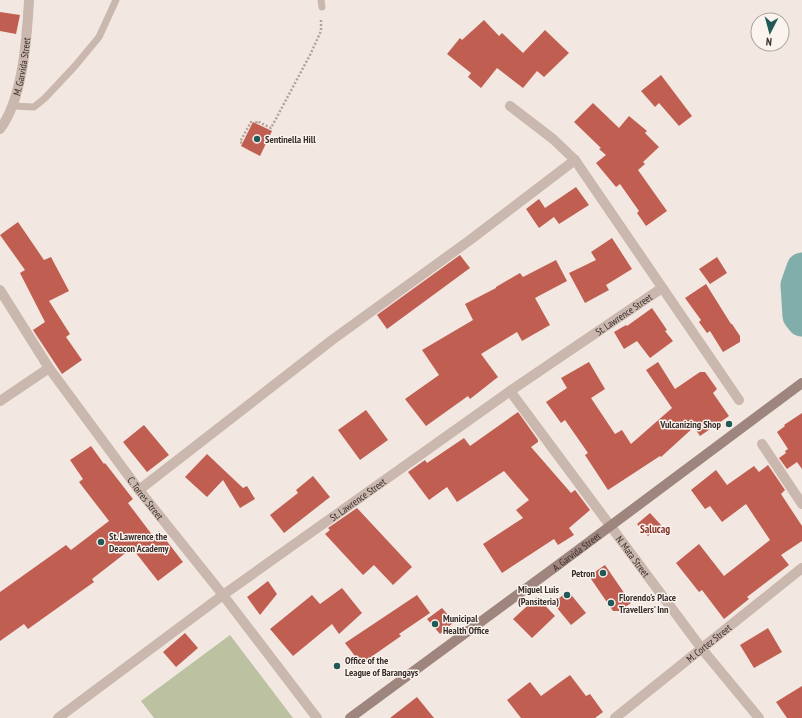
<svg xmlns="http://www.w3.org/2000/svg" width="802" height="718" font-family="'PT Sans Narrow',sans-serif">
  <rect width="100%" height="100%" fill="#f2e8e1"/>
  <!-- green -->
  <path fill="#bbc1a1" d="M230 635 293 718H154L141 701Z"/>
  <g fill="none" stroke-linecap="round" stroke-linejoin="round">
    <!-- river -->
    <path stroke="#81aeaa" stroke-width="31" d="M802 268 796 285 798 316 802 321"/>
  </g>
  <!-- building -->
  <path fill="#c05e51" d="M0 12 20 15 16 34 0 31Z
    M484 20 499 36 502 33 523 53 545 30 569 53 544 77 537 71 523 88 497 68 481 88 468 77 471 73 447 54 460 38 462 40Z
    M661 75 692 116 679 126 659 103 655 107 641 91Z
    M593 103 619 128 629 116 647 131 645 133 659 147 643 162 645 164 638 170 667 211 646 226 637 213 639 211 620 184 616 187 596 163 606 155 599 149 601 148 574 122Z
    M253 122 272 131 260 156 241 146Z
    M576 187 589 205 559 224 554 217 539 228 526 209 539 199 545 208Z
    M18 222 44 260 51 257 69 291 49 301 70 334 66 337 82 360 62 374 33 330 45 322 20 273 25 270 0 235Z
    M612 238 632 269 606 285 609 290 585 303 569 273 596 260 591 252Z
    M460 255 470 268 387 329 377 315Z
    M717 257 727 273 710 284 699 269Z
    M556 260 567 281 535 298 550 325 522 341 517 332 481 354 498 377 470 399 468 396 426 426 405 399 439 375 422 350 473 320 465 304 496 288V287L520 273 523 277Z
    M706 284 731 324H732L740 336V342L723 352 710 331 707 333 699 322 701 320 685 298Z
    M652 308 667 330 665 331 673 341 650 358 637 341 624 349 614 332 626 325 627 326Z
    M589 362 605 389 591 398 615 434 622 430 631 444 672 408 646 370 658 362 675 389 700 372H705L717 389 713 393 729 416 700 436 694 427 661 457 660 456 608 490 585 455 588 453 565 420 561 423 546 402 567 388 561 378Z
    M366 410 388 440 360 460 338 430Z
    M518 412 538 440V442L531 447 571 493 575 490 590 510 569 528 574 535 558 545 554 539 502 573 483 544 523 518 516 510 529 500 504 471 457 502 447 487 429 500 408 472 425 460 427 463 464 438 470 446Z
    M802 413V469L797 462 787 469 779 458 786 453 785 451 788 449 777 432 785 426 784 425Z
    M144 425 169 455 147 472 123 442Z
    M91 446 104 464 105 463 133 499 128 503 153 536 159 531 183 562 158 581 132 548 92 579 94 582 28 629 24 624 0 641V592L66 545 71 550 109 521 79 482 83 479 70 460Z
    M207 454 243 488 247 486 255 499 240 508 223 480 207 497 185 477Z
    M768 465 785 490 781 494 802 526V541L781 555 789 565 747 597 749 599 724 619 702 590 699 592 676 563 699 544 724 576 770 540 746 504 722 522 710 506 705 509 691 490 716 470 727 485 754 466 759 472Z
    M313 476 330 497 284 533 270 515 298 493 296 490Z
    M357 508 412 567 393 585 374 565 363 575 325 534 330 530 328 528Z
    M650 513 661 525 648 536 637 524Z
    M605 565 631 603 619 611H613L589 576Z
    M268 581 277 594 260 615 247 597Z
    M342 588 362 613 339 634 332 624 293 656 270 629 312 595 320 604Z
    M568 591 586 613 571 625 553 603Z
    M417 595 430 613 399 634 401 636 361 664 345 643Z
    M537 597 555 616 532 638 513 619Z
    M442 608 454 622 440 634 427 619Z
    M768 628 782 652 754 668 740 645Z
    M185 633 198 648 176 667 163 652Z
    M570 675 586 696 590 694 603 712 595 718H521L507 700 530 682 541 696Z
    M802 686V718H787L776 702Z
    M417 697 434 718H390Z"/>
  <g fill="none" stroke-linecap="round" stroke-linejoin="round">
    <!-- path -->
    <path stroke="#b6a197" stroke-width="2.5" stroke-dasharray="2 2" stroke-linecap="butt" d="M256 123 257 121 271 128 310 55 321 31V19
      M242 143 240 142 251 122 253 123"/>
    <!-- lane -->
    <path stroke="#cab7ad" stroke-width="7" d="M321 0 322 7
      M13 106 34 107 45 98 75 66 99 37 116 0"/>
    <!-- street -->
    <g stroke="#cab7ad" stroke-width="10">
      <path d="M510 106 553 139 575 160 739 400"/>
      <path id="s1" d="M0 129C23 99 27 37 29 0"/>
      <path id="s2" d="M0 290 49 368 139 490 223 595 317 718"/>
      <path id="s3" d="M510 391 702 649 759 718"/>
      <path d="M0 401 49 368"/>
      <path d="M762 444 802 504"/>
      <path d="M139 490 332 340 470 240 575 160"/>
      <path id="s4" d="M58 718 223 595 510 391 662 288"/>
      <path id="s5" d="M615 718 802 568"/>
    </g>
    <!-- secondary -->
    <path stroke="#9e867e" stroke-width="10" id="s6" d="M350 718 558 565 802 383"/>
  </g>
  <!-- markers -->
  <g fill="#225956" stroke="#faf3ee" stroke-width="1.5">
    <circle cx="257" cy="139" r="4"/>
    <circle cx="729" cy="424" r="4"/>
    <circle cx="101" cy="542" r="4"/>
    <circle cx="603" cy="573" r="4"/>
    <circle cx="567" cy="595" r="4"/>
    <circle cx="611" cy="603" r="4"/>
    <circle cx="435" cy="624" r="4"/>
    <circle cx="337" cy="666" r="4"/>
  </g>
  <g text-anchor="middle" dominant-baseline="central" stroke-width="3" stroke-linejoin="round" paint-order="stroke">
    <!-- street labels -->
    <g font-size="10" fill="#392e2b" stroke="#faf3ee">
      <text stroke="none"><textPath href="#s1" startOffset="67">M. Garvida Street</textPath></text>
      <text stroke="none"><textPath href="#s4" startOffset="695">St. Lawrence Street</textPath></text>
      <text stroke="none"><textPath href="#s2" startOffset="254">C. Torres Street</textPath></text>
      <text stroke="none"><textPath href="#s4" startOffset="371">St. Lawrence Street</textPath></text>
      <text stroke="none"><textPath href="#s6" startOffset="281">A. Garvida Street</textPath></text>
      <text stroke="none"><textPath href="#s3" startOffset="206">N. Mata Street</textPath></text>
      <text stroke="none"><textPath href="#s5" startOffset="120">M. Cortez Street</textPath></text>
    </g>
    <!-- poi labels -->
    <g font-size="10" font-weight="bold" fill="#392e2b" stroke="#faf3ee" text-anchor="start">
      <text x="265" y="139">Sentinella Hill</text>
      <text x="721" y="424" text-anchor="end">Vulcanizing Shop</text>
      <text x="109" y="536">St. Lawrence the<tspan x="109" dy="12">Deacon Academy</tspan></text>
      <text x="595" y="573" text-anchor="end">Petron</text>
      <text x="559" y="589" text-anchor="end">Miguel Luis<tspan x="559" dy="12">(Pansiteria)</tspan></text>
      <text x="619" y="597">Florendo's Place<tspan x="619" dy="12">Travellers' Inn</tspan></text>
      <text x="443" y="618">Municipal<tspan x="443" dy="12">Health Office</tspan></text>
      <text x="345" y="660">Office of the<tspan x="345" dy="12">League of Barangays</tspan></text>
    </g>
    <!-- neighbourhood labels -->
    <g font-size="11" font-weight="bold" fill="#853228" stroke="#faf3ee">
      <text x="655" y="529">Salucag</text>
    </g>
  </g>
  <!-- north arrow -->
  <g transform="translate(770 32) rotate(186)"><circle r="19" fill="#faf3ee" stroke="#ada4a0"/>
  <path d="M0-3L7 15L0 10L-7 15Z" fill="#225956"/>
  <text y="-6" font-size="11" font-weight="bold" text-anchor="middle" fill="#392e2b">N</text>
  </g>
</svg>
